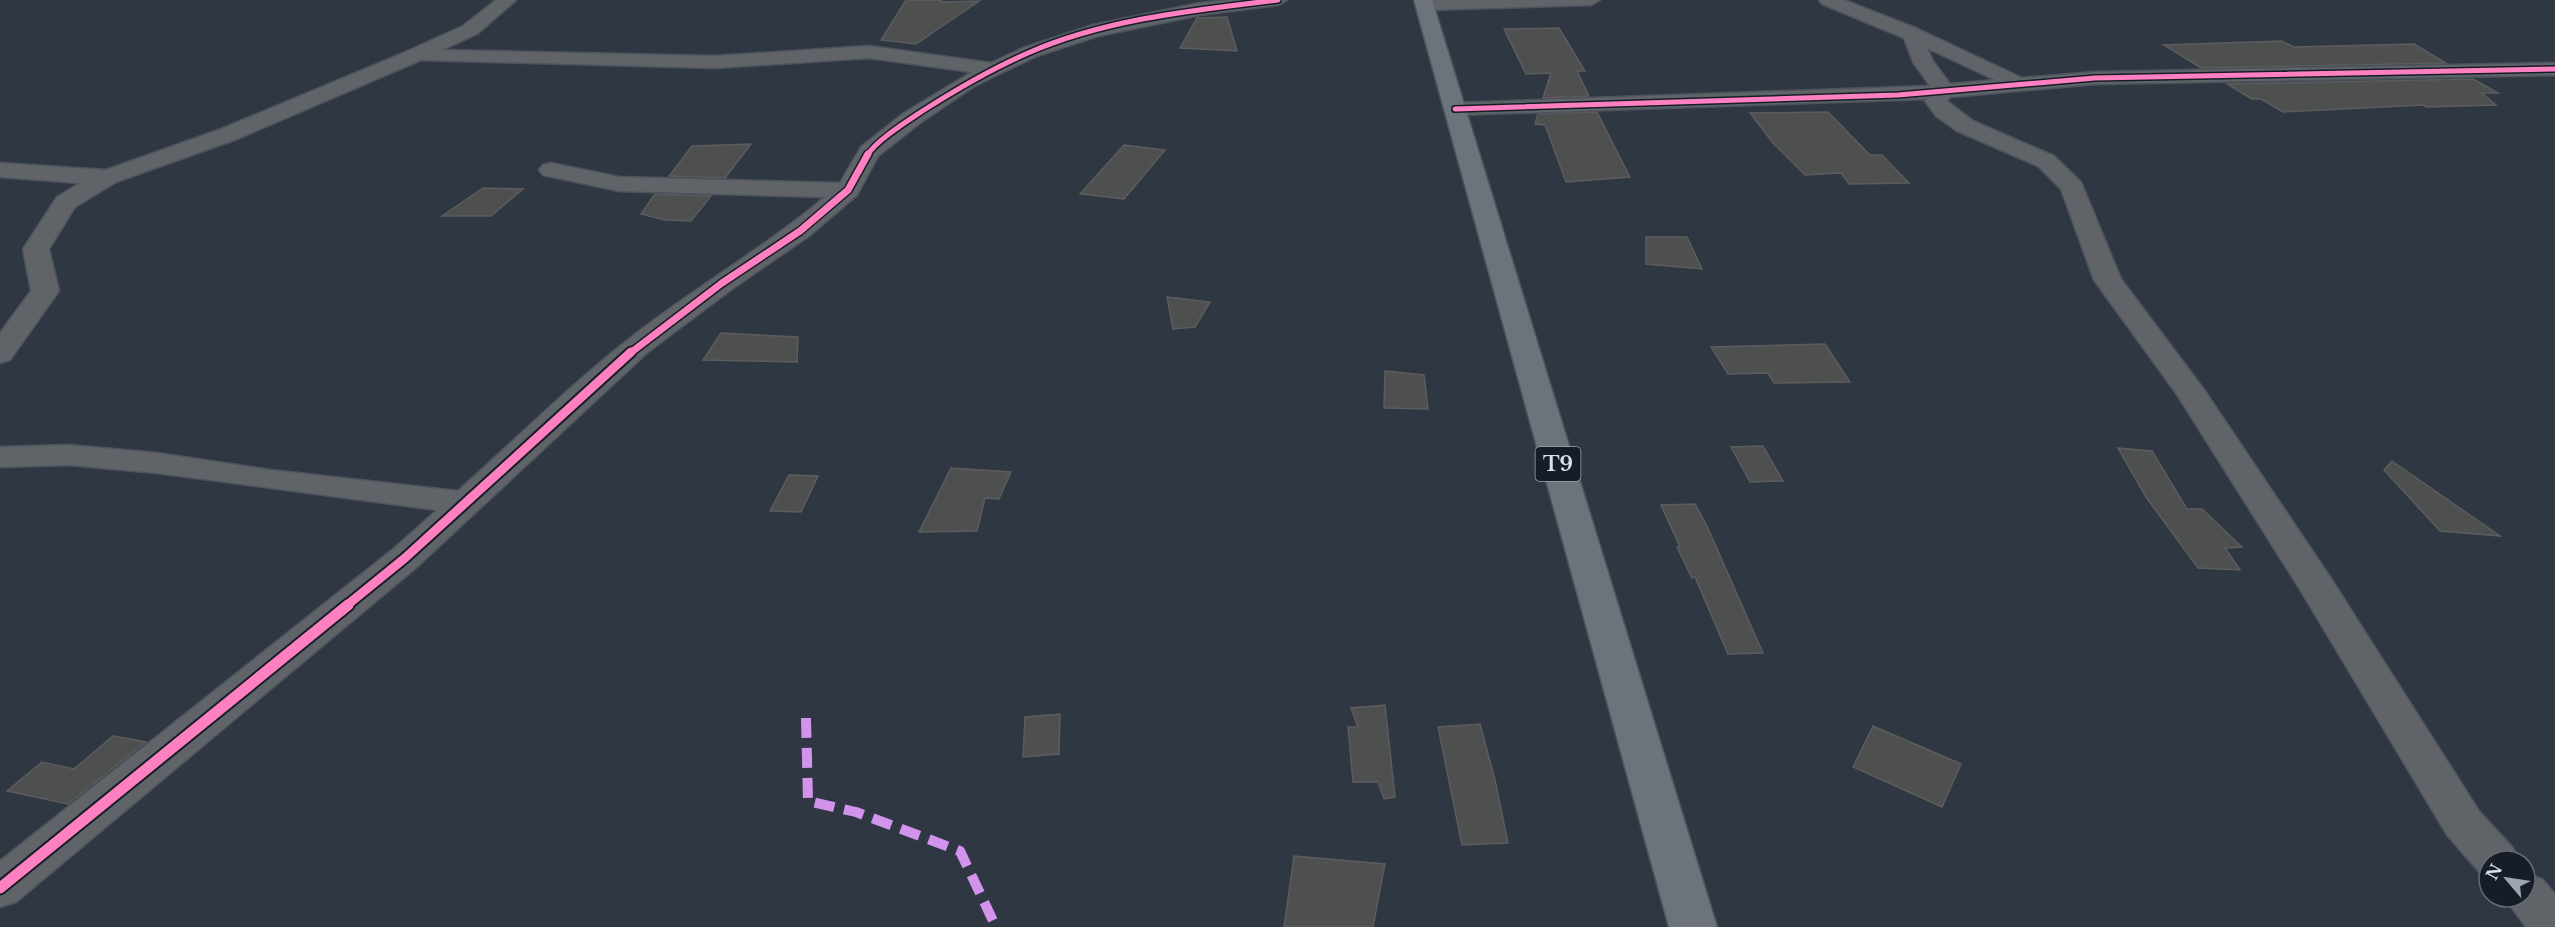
<svg xmlns="http://www.w3.org/2000/svg" width="2555" height="927" font-family="'Libre Baskerville',serif">
  <rect width="100%" height="100%" fill="#2f3743"/>
  <!-- building -->
  <path fill="#4e5050" stroke="#5c5c5e" stroke-width="1.5" d="M906 0H942L940 2 979 1 916 44 881 40Z
    M1227 17 1237 51 1180 48 1197 18Z
    M1559 28 1585 71H1577L1589 96 1543 98 1551 73 1526 74 1504 29Z
    M2282 41 2294 47 2414 44 2446 63 2201 68 2164 45Z
    M2473 79 2498 93H2482L2496 105 2427 107 2423 105 2283 112 2261 99H2252L2227 84Z
    M1597 112 1630 177 1566 182 1545 125 1535 124 1538 114Z
    M1828 112 1870 155H1882L1909 183 1849 184 1841 173 1805 175 1773 143 1750 113Z
    M751 144 725 178 669 176 692 146Z
    M1124 145 1165 150 1124 199 1080 194Z
    M483 188 523 189 491 216H442Z
    M655 194 711 196 691 221 665 220 641 214Z
    M1646 237H1687L1702 269 1646 264Z
    M1167 297 1210 302 1195 327 1173 329Z
    M721 333 798 337 797 362 703 360Z
    M1825 344 1850 382 1774 383 1768 373 1728 374 1711 347Z
    M1385 371 1424 375 1428 409 1384 408Z
    M1763 446 1783 481 1750 482 1731 447Z
    M2118 448 2152 451 2187 509H2202L2242 547 2225 548 2240 570 2198 568 2146 497Z
    M2392 461 2500 536 2440 531 2384 470Z
    M951 468 1011 472 999 499 985 498 977 531 919 532Z
    M789 475 818 476 801 512 770 511Z
    M1695 504 1707 526 1763 653 1728 654 1695 577 1692 578 1677 547H1680L1661 505Z
    M1385 705 1395 797 1384 799 1378 782H1353L1348 727H1358L1351 708Z
    M1060 714 1059 754 1023 757 1025 717Z
    M1480 724 1495 780 1508 843 1462 845 1438 727Z
    M1873 726 1961 764 1942 807 1853 767Z
    M113 736 146 742 68 804 7 791 42 762 74 769Z
    M1294 856 1385 864 1373 927H1284Z"/>
  <g fill="none" stroke-linecap="round" stroke-linejoin="round">
    <defs>
      <path id="street" d="M496 0H516L477 34 442 50 715 56 869 46 991 63 1023 48 1093 25 1200 3 1230 0H1287L1278 5 1200 15 1098 36 1037 56 1001 73 973 87 920 123 878 156 857 195 809 236 732 289 648 352 418 566 16 902 0 907V861L392 550 437 510 157 473 69 465 0 467V447L69 445 157 453 271 470 458 491C514 441 569 386 629 339 692 289 763 249 825 197L619 191 543 175 539 170 543 165 551 163 619 177 840 183 861 147 904 113 972 72 869 58 715 68 421 60 237 139 116 182 75 207 49 249 59 291 10 360 0 363V333L31 291 23 249 57 197 80 183 0 177V163L106 170 221 129 401 54 463 26Z
        M1423 0H1600L1591 5 1425 10 1416 5Z
        M1819 0H1844L1918 29 2022 78 2095 72 2555 63V75L2095 84 1950 97 1947 101 1973 121 2054 156 2081 182 2121 279 2205 391 2332 580 2479 811 2513 848 2520 861H2489V877L2481 874 2447 835 2301 591 2176 393 2094 280 2061 189 2038 166 1957 131 1936 116 1925 101 1927 99 1455 115 1447 114 1444 109 1447 104 1455 103 1930 86 1913 62 1904 38 1822 4ZM1927 48 1995 80 1950 84 1933 61Z
        M2525 874 2542 879 2555 894V927H2526L2504 897H2525Z"/>
      <path id="highway" d="M1414 0H1432L1717 927H1669Z"/>
    </defs>
    <!-- street casing -->
    <use href="#street" stroke="#4c535d" stroke-width="3"/>
    <!-- highway casing -->
    <use href="#highway" stroke="#4c535d" stroke-width="3"/>
    <!-- street -->
    <use href="#street" fill="#606469" fill-rule="evenodd"/>
    <!-- highway -->
    <use href="#highway" fill="#6d737a" fill-rule="evenodd"/>
    <!-- quiet -->
    <path stroke="#d193ec" stroke-width="10" stroke-dasharray="20 10" stroke-linecap="butt" d="M806 718 808 801 856 812 960 851 996 927"/>
    <defs>
      <path id="cycleway-far3" d="M1455 109 1898 95 2095 78 2555 69
        M867 156C875 141 909 120 924 110 957 89 991 69 1028 53 1105 19 1195 10 1278 0"/>
      <path id="cycleway-far2" d="M629 354 722 283 800 231 848 190 868 154"/>
      <path id="cycleway-far1" d="M346 606 405 558 631 352"/>
      <path id="cycleway" d="M0 888 348 605"/>
    </defs>
    <!-- cycleway-far3 casing -->
    <use href="#cycleway-far3" stroke="#161d27" stroke-width="8"/>
    <!-- cycleway-far2 casing -->
    <use href="#cycleway-far2" stroke="#161d27" stroke-width="10"/>
    <!-- cycleway-far1 casing -->
    <use href="#cycleway-far1" stroke="#161d27" stroke-width="13"/>
    <!-- cycleway casing -->
    <use href="#cycleway" stroke="#161d27" stroke-width="15"/>
    <!-- cycleway-far3 -->
    <use href="#cycleway-far3" stroke="#ff80c0" stroke-width="5"/>
    <!-- cycleway-far2 -->
    <use href="#cycleway-far2" stroke="#ff80c0" stroke-width="7"/>
    <!-- cycleway-far1 -->
    <use href="#cycleway-far1" stroke="#ff80c0" stroke-width="9"/>
    <!-- cycleway -->
    <use href="#cycleway" stroke="#ff80c0" stroke-width="11"/>
  </g>
  <g text-anchor="middle" dominant-baseline="central" stroke-width="6" stroke-linejoin="round" paint-order="stroke">
    <!-- shield labels -->
    <rect fill="#161d27" stroke="#9da6b2" stroke-width="1.5" x="1535.5" y="447" width="45" height="34" rx="4.5"/>
    <g font-size="20" font-weight="bold" fill="#d7e0ee">
      <text x="1558" y="464">T9</text>
    </g>
  </g>
  <!-- north arrow -->
  <g transform="translate(2507 879) rotate(299)"><circle r="28" fill="#161d27" stroke="#636b77" stroke-width="1.5"/>
  <path d="M0-4.5L10 22L0 15L-10 22Z" fill="#9ca5b2"/>
  <text y="-9" font-size="16" font-weight="bold" text-anchor="middle" fill="#d7e0ee">N</text>
  </g>
</svg>
